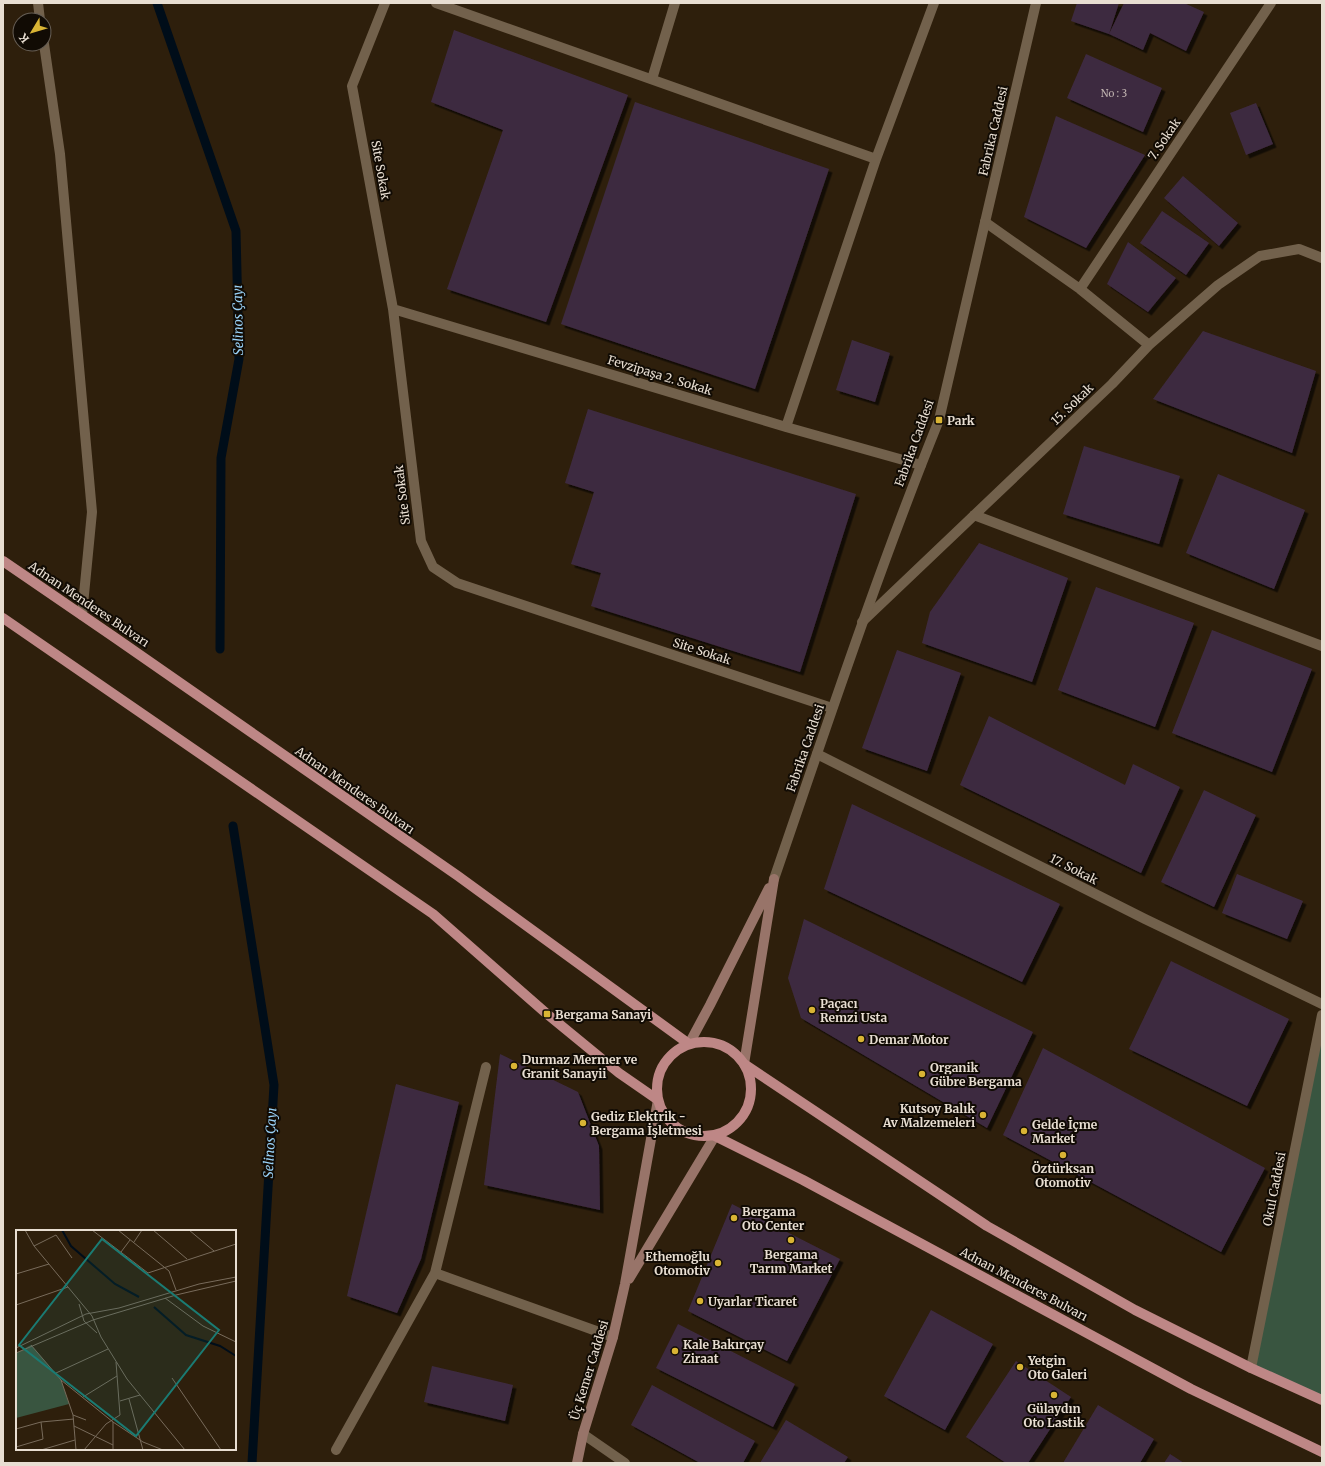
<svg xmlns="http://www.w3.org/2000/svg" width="1325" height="1466" font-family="Merriweather,serif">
  <defs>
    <filter id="shadow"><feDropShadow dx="3.5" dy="3.5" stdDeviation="0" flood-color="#0009"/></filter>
  </defs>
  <rect width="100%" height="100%" fill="#2e1f0c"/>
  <!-- forest -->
  <path fill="#395540" d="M1322 1015V1400L1251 1368Z"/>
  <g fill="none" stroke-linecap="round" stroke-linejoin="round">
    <!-- stream -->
    <path stroke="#000d19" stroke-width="9" d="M157 3 236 231 239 359 221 458 220 649
      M233 826 274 1085 252 1463"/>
  </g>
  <!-- building -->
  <path fill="#3e2a40" filter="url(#shadow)" d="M1077 3H1119L1109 34 1071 21Z
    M1124 3H1184L1204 12 1186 51 1150 33 1143 50 1109 34Z
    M454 30 628 95 546 322 447 289 503 130 431 102Z
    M1086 54 1162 88 1143 132 1067 98Z
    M635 102 829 169 755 389 561 324Z
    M1256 103 1273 144 1246 155 1230 113Z
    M1056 116 1145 155 1086 248 1024 217Z
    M1183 176 1238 223 1219 246 1164 198Z
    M1162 211 1209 243 1186 275 1140 243Z
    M1128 242 1176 278 1148 312 1107 284Z
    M1203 331 1316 371 1292 453 1153 399Z
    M852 340 890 353 875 402 836 390Z
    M588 409 856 494 800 672 591 606 601 573 571 564 594 492 565 483Z
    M1084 446 1180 476 1159 544 1063 514Z
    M1218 474 1305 510 1274 589 1186 553Z
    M979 543 1068 578 1032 682 922 643 930 612Z
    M1096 587 1194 623 1155 727 1058 690Z
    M1212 630 1312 669 1272 772 1172 733Z
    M897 650 961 673 927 771 862 748Z
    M989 716 1125 785 1133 764 1180 787 1141 873 960 785Z
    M1204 790 1256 815 1214 907 1161 882Z
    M852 804 1060 904 1022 982 824 889Z
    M1237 874 1303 901 1287 939 1222 913Z
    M804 919 1033 1032 987 1128 801 1018 788 978Z
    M1171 961 1289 1019 1247 1106 1129 1049Z
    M1043 1048 1265 1168 1221 1252 1003 1135Z
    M500 1054 578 1092 599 1146 600 1210 484 1185Z
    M396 1084 459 1102 421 1259 397 1313 347 1296Z
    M732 1204 840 1259 787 1361 688 1311Z
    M931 1310 993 1344 945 1430 884 1396Z
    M678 1324 795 1384 773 1427 656 1368Z
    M1016 1361 1071 1397 1028 1463H1006L966 1437Z
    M432 1366 513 1385 505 1421 424 1402Z
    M652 1385 755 1441 743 1463H700L631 1425Z
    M1098 1405 1154 1439 1140 1463H1063Z
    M786 1420 848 1457 844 1463H760Z
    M1170 1454 1184 1463H1164Z"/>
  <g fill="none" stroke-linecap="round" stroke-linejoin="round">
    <!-- service -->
    <path stroke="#72614c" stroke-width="10" d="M385 3 352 86 393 309 421 541 433 567 457 583 832 708
      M436 3 876 159
      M393 309 786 427 921 465
      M786 427 876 159 934 3
      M435 1273 486 1067
      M336 1450 435 1273 613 1337"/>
    <!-- minor -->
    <path stroke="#72614c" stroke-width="10" d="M38 3 40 20
      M44 44 60 154 92 512 82 615
      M652 79 675 3
      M985 222 1080 289 1149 345
      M1080 289 1271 3
      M974 515 1322 646
      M862 622 1112 384 1149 345 1218 285 1260 256 1299 249 1322 258
      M817 754 1145 919 1322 1004
      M583 1434 625 1463"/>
    <!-- tertiary -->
    <path stroke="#72614c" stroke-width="10" d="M774 879C827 725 878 571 939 420L1036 3
      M1251 1368 1322 1015"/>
    <!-- secondary -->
    <path stroke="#987469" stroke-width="10" d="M689 1044 710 1005 769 888
      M744 1064 774 879
      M629 1279 715 1136
      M577 1463 583 1434 613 1337 625 1284 658 1100"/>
    <!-- primary -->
    <path stroke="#be8786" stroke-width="10" d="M3 561 114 637 458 876 689 1044
      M3 618 433 914 547 1014 619 1073 658 1100
      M657 1089a47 47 0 1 1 94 0a47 47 0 1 1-94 0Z
      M744 1064 987 1226 1135 1310 1251 1368 1322 1400
      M715 1136 803 1180 1191 1389 1322 1452"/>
  </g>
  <!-- markers -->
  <g fill="#d9b434" stroke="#110b04" stroke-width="1.5">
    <rect x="935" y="416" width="8" height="8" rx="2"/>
    <circle cx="812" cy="1010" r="4"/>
    <rect x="543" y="1010" width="8" height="8" rx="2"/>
    <circle cx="861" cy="1039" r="4"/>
    <circle cx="514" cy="1066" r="4"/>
    <circle cx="922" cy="1074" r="4"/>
    <circle cx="983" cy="1115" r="4"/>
    <circle cx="583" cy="1123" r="4"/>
    <circle cx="1024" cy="1131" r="4"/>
    <circle cx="1063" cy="1155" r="4"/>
    <circle cx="734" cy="1218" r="4"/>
    <circle cx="791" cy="1240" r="4"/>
    <circle cx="718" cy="1263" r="4"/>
    <circle cx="700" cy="1301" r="4"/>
    <circle cx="675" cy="1351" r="4"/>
    <circle cx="1020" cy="1367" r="4"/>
    <circle cx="1054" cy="1395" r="4"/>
  </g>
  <g text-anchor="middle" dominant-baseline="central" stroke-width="4" stroke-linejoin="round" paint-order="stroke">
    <!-- number labels -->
    <g font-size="10" fill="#beb1ae">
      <text x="1114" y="93">No : 3</text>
    </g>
    <!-- street labels -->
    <g font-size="12" fill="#e8ded2" stroke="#110b04">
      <text transform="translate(993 131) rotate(-77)">Fabrika Caddesi</text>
      <text transform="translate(1164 139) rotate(-56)">7. Sokak</text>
      <text transform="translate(381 170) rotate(80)">Site Sokak</text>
      <text transform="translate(660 375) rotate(17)">Fevzipaşa 2. Sokak</text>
      <text transform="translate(1072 404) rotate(-44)">15. Sokak</text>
      <text transform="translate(914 443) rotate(-70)">Fabrika Caddesi</text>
      <text transform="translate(402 495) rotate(-97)">Site Sokak</text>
      <text transform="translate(89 604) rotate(34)">Adnan Menderes Bulvarı</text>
      <text transform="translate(702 651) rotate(18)">Site Sokak</text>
      <text transform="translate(805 748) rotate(-71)">Fabrika Caddesi</text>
      <text transform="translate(355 790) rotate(35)">Adnan Menderes Bulvarı</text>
      <text transform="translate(1074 869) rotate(27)">17. Sokak</text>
      <text transform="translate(1274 1189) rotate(-79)">Okul Caddesi</text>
      <text transform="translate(1024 1284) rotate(28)">Adnan Menderes Bulvarı</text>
      <text transform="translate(589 1370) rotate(-73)">Üç Kemer Caddesi</text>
    </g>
    <!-- poi labels -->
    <g font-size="12" font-weight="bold" fill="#e8ded2" stroke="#110b04" text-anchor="start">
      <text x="947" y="420">Park</text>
      <text x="820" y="1003">Paçacı<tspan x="820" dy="14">Remzi Usta</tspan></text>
      <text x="555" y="1014">Bergama Sanayi</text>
      <text x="869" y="1039">Demar Motor</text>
      <text x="522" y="1059">Durmaz Mermer ve<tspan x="522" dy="14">Granit Sanayii</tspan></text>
      <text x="930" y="1067">Organik<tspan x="930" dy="14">Gübre Bergama</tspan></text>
      <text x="975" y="1108" text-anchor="end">Kutsoy Balık<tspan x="975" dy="14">Av Malzemeleri</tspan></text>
      <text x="591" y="1116">Gediz Elektrik -<tspan x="591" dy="14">Bergama İşletmesi</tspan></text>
      <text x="1032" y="1124">Gelde İçme<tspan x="1032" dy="14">Market</tspan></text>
      <text x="1063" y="1168" text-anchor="middle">Öztürksan<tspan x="1063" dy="14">Otomotiv</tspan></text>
      <text x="742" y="1211">Bergama<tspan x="742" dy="14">Oto Center</tspan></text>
      <text x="791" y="1254" text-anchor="middle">Bergama<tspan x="791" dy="14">Tarım Market</tspan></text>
      <text x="710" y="1256" text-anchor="end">Ethemoğlu<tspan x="710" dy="14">Otomotiv</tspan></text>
      <text x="708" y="1301">Uyarlar Ticaret</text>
      <text x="683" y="1344">Kale Bakırçay<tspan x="683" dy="14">Ziraat</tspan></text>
      <text x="1028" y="1360">Yetgin<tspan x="1028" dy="14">Oto Galeri</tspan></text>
      <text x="1054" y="1408" text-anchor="middle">Gülaydın<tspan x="1054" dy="14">Oto Lastik</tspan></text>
    </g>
    <!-- water labels -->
    <g font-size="13" font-style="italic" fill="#99d1f7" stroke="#110b04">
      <text transform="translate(238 320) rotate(-91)">Selinos Çayı</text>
      <text transform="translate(270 1143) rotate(-87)">Selinos Çayı</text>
    </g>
  </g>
  <!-- overview -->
  <g transform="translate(16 1230)">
    <rect width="220" height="220" fill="#2e1f0c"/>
    <path d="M15 115 45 150 53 174 0 188V123Z" fill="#395540"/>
    <path fill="none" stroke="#000d19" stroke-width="2" d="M46 0 55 16 99 54 123 67M138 77 170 105 204 116 220 126"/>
    <path fill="none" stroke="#786b5b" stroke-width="1" d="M9 0 18 16 76 86 85 107M76 0 132 43 220 14M102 0 153 41 160 60M137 0 171 29M173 0 198 21M118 12 126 0M18 16 40 5 56 28M105 22 114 10M0 44 33 34M149 68 187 96 220 112M63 74 68 91 81 103M0 75 52 57M85 107 111 149 169 220M15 115 45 150 97 192 127 212 147 220M0 118 70 84 103 78 183 54 220 47M0 123 77 90 160 65 220 51M40 143 92 119M156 148 205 220M45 150 57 185 60 220M67 167 101 146M113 169 127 220M104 171 124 165M57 185 70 190M97 192V220M58 196 97 215M0 199 25 192 58 189M0 217 27 209 25 192M25 220 59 210M68 220 90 194 104 185 100 132"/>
    <path fill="#1a7b73" fill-opacity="0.15" stroke="#1a7b73" stroke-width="2" d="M86 9 203 100 120 206 3 115Z"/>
    <rect width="220" height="220" fill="none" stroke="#e8ded2" stroke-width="2"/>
  </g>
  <!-- border -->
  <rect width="1325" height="1466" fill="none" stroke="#e8ded2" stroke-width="8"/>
  <!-- north arrow -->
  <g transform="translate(32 32) rotate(232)"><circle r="19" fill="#110b04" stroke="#675f56"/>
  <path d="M0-3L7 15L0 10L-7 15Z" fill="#d9b434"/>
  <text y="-6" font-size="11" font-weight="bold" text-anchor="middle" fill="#e8ded2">K</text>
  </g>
</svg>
